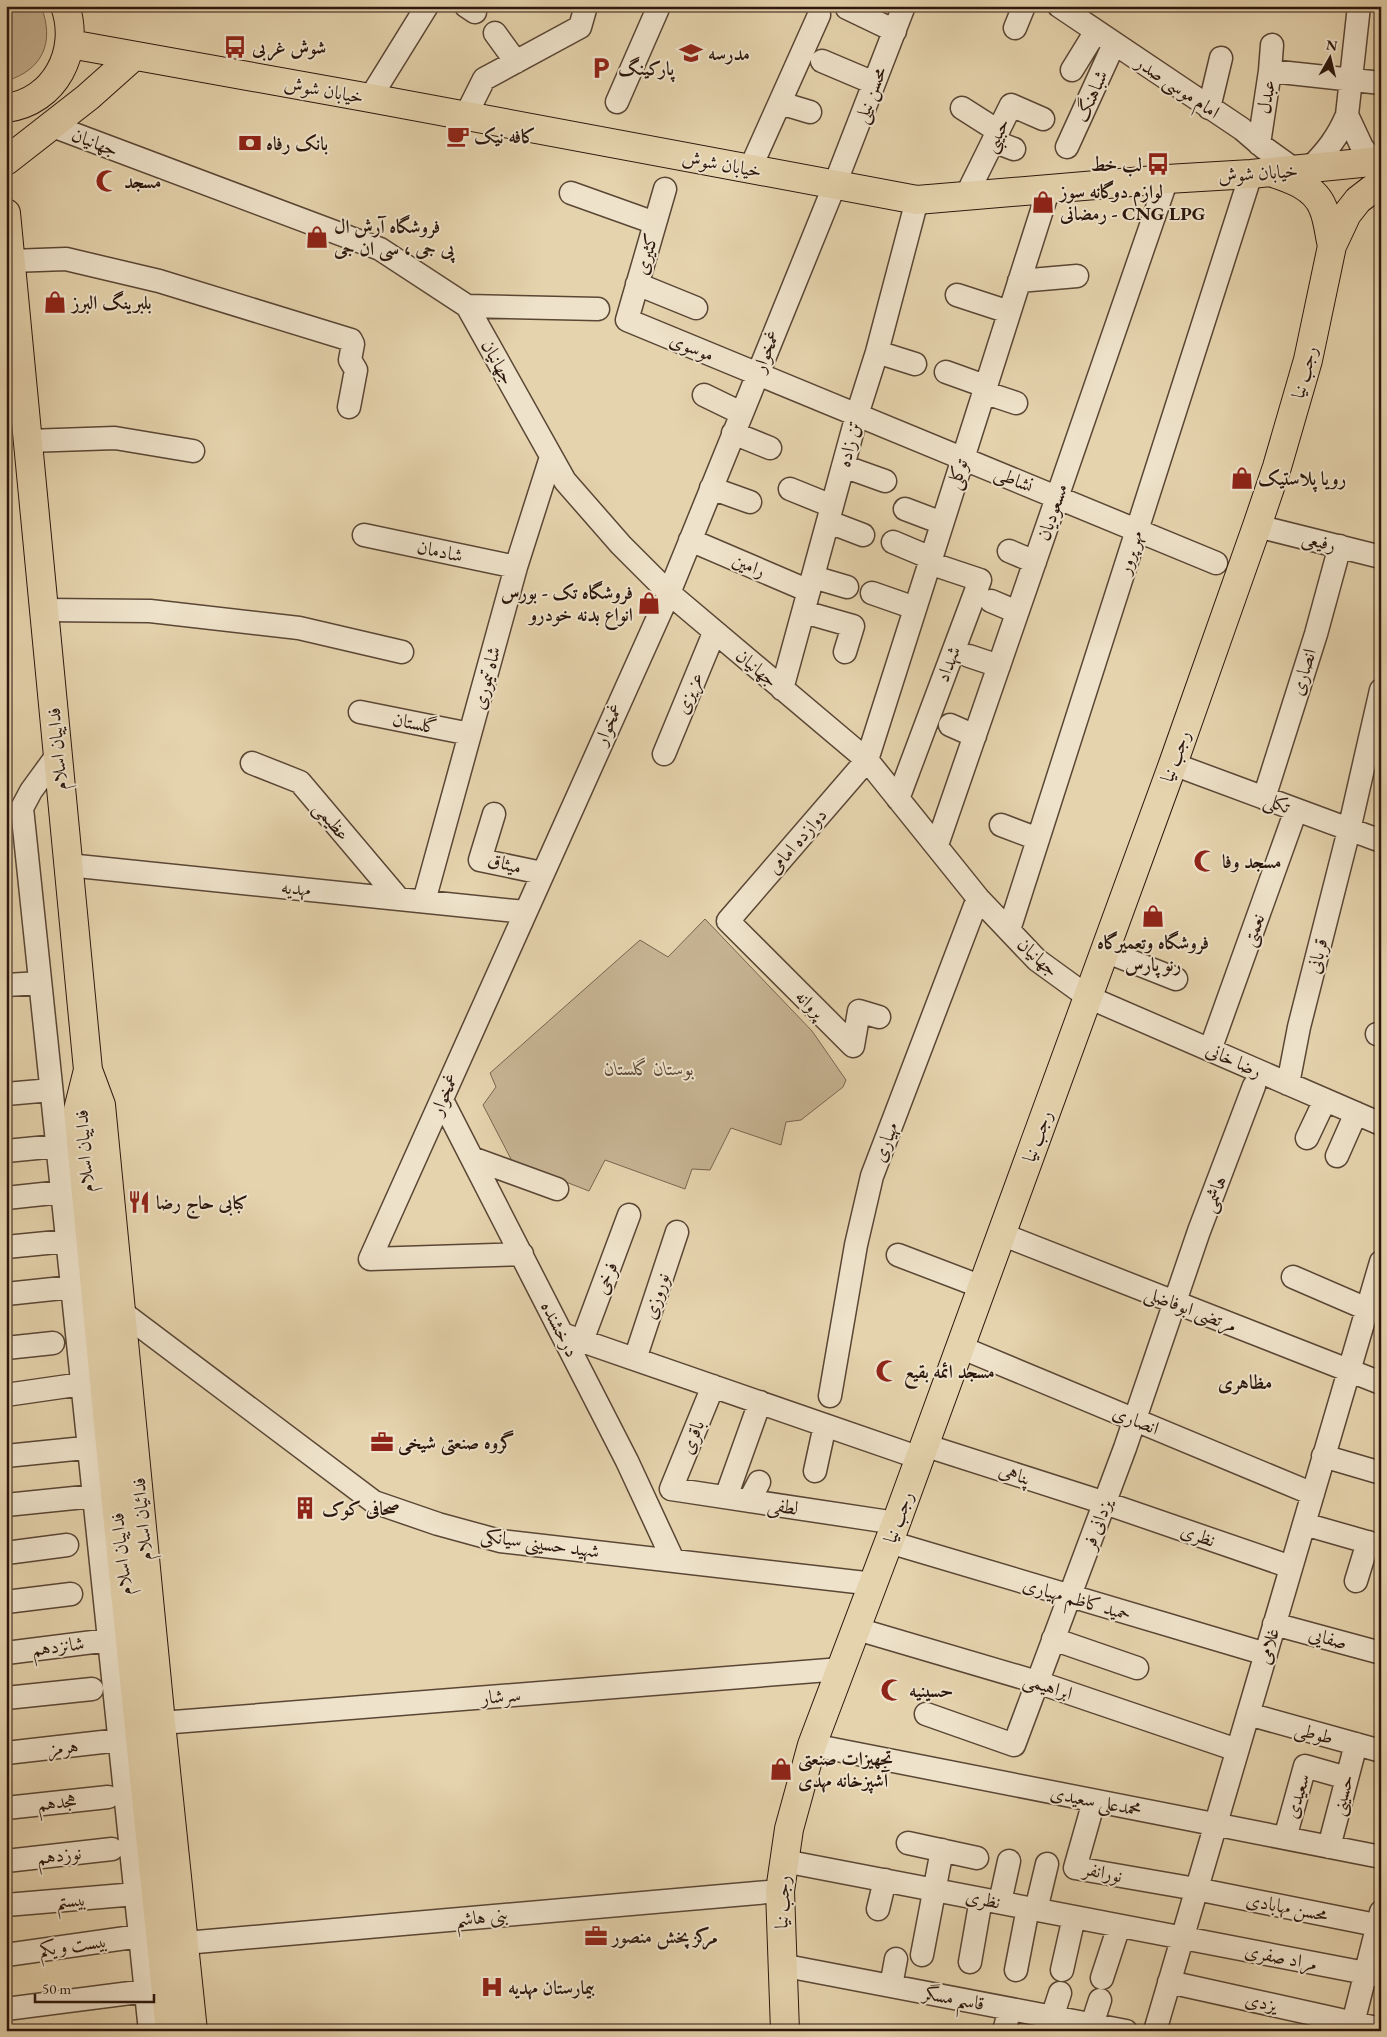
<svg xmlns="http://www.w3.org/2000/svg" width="1387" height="2037" font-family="'EB Garamond',Amiri,serif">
  <rect width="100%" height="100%" fill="#e5d3ad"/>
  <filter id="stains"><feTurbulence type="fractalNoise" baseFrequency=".004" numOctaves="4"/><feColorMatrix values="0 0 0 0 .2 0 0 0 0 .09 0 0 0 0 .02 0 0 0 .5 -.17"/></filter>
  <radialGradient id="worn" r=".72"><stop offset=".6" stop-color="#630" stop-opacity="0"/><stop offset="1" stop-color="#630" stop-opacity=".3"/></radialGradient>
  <!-- green -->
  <path fill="#c6b392" stroke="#796550" d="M6 6H41C55 42 43 70 6 81Z
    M705 919 812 1031 846 1080 843 1087 801 1120 786 1122 781 1145 731 1128 710 1170 692 1169 685 1189 605 1160 589 1191 512 1161 483 1105 496 1087 490 1073 640 940 668 957Z"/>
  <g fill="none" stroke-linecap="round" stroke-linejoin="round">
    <defs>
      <path id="minor" d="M466 6 475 12
        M1059 6 1242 129 1263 147 1295 170
        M847 8 895 31
        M1015 28 1024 6
        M495 33 516 62
        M822 61 874 83
        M1072 70 1096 31
        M1270 71 1272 45
        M370 98 427 6
        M617 102 659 6
        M780 103 810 112
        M962 108 998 131
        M1209 108 1221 58
        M1347 115 1362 147 1374 162
        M465 117 484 79 580 27 586 6
        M50 125 380 249 467 306 565 481 621 545 669 593 867 760 978 898 1037 960 1088 997 1381 1124
        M993 141 1014 149
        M1259 144 1270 71 1381 83
        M1067 147 1114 44
        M750 169 819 15
        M1309 169C1326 152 1338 137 1347 115L1359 6
        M665 189 627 320 1216 563
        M571 193 655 223
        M966 196 1011 105 1043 119
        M11 261 66 259 159 281 351 340 353 344 350 360 356 370 349 407
        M1019 281 1077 276
        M637 284 696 308
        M957 295 1009 312
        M467 306 598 309
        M877 352 915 364
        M946 372 985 386
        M983 392 1016 403
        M704 395 741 413
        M733 433 770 448
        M28 441 115 438 193 451
        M843 466 885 481
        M711 488 750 502
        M790 489 832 506
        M905 509 942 523
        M829 522 863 535
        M1257 526 1381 557
        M364 535 516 567
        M690 540 809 591
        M893 542 931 558
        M1009 551 1035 562
        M813 577 847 587
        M872 593 915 608
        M991 601 1017 612
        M44 610 150 611 299 628 402 652
        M804 612 853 626 845 652
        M969 656 999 666
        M782 689 857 415 877 352 917 200
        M360 712 470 734
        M950 725 975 736
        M58 754 31 791 22 808 150 2031
        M664 754 714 633
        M252 763 300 782 398 898
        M1173 764 1381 841
        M1264 798 1316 634 1340 546
        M898 799 980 580 929 563
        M494 814 480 860 542 873
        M1001 825 1038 839
        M937 845 1167 179
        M68 865 525 912
        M424 901 516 567 551 457
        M1009 930 1251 174
        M1105 951 1176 979
        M6 985 40 983
        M879 1017 859 1011 853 1046 728 921 867 760 1049 188
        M1377 1034 1381 1035
        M1210 1050 1296 810
        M1288 1084 1299 1027 1349 830 1381 690
        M6 1094 51 1090
        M442 1100 627 1461 673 1560
        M1307 1138 1325 1100
        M6 1151 57 1146
        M1337 1156 1356 1113
        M472 1158 557 1189
        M6 1198 62 1192
        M1001 1234 1381 1383
        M6 1247 67 1241
        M522 1254 370 1259 669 593 835 184 904 6
        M898 1255 982 1287
        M1293 1277 1367 1309
        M6 1294 72 1287
        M123 1313 374 1502 438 1524 500 1541 874 1584
        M562 1334 920 1458
        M582 1341 629 1215
        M960 1347 1313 1494
        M6 1348 53 1343
        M635 1359 677 1232
        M713 1386 671 1489 896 1523
        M6 1395 82 1384
        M830 1396 856 1245 872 1176 978 898
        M924 1445 1105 1503 1291 1567
        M6 1456 104 1446
        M1323 1456 1381 1473
        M815 1471 825 1425
        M726 1497 760 1402
        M749 1501 759 1482
        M6 1505 94 1496
        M1304 1524 1381 1546
        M889 1542 1266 1654
        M6 1553 67 1545
        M1356 1581 1368 1542
        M6 1602 71 1594
        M1274 1624 1381 1653
        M857 1629 1037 1682 1237 1750
        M1053 1639 1137 1668
        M6 1653 109 1640
        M6 1698 92 1689
        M926 1714 1014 1745 1125 1448 1199 1231 1254 1086
        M1248 1714 1381 1751
        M161 1723 841 1669
        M812 1745 1381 1857
        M6 1753 120 1740
        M1094 1801 1075 1868 1196 1889 1381 1926
        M6 1808 108 1797
        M1285 1838 1305 1766 1347 1778
        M908 1843 977 1858
        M1329 1847 1356 1744
        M6 1861 112 1849
        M784 1861 1381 1976
        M1000 1902 1009 1861
        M6 1905 136 1894
        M878 1909 885 1880
        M1036 1910 1047 1864
        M185 1943 780 1891
        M6 1955 140 1936
        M922 1955 942 1850
        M970 1962 981 1899
        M781 1965 1126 2031
        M1016 1970 1028 1908
        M1062 1970 1074 1917
        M1102 1978 1119 1926
        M1169 1982 1381 2029
        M891 1986 896 1959
        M6 2009 146 1991
        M1048 2030 1060 1993
        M1004 2031 1010 2009
        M1090 2031 1100 2000
        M1155 2031 1381 1262
        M1351 2031 1381 1912"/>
      <path id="major" d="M70 44 370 98 917 200 1167 179 1251 174 1381 161
        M6 108C55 102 81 51 65 6
        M6 161 88 97 134 56
        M1273 173C1291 179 1315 187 1323 208 1328 219 1329 234 1332 246
        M6 213 88 1070 78 1110 110 1445 170 2031
        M88 1070 101 1105 161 1723 193 2031
        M785 2031 780 1891 789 1829 812 1745 896 1523 1173 764 1257 526 1277 467 1308 360 1332 246 1347 214 1358 200 1371 190 1381 186"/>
    </defs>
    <!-- minor casing -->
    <use href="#minor" stroke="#5a4635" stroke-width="25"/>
    <!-- major casing -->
    <use href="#major" stroke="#2c170d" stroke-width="30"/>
    <!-- minor -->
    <use href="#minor" stroke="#eee2ca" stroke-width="22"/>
    <!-- major -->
    <use href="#major" stroke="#e5d3ad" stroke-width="28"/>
  </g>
  <!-- icons -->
  <defs>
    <symbol id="bus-bare" viewBox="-9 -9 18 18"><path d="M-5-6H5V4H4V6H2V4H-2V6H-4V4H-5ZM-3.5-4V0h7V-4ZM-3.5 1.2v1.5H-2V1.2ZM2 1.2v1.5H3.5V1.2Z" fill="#8f2418" stroke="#eee2ca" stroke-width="2.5" paint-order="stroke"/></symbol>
    <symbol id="school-bare" viewBox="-9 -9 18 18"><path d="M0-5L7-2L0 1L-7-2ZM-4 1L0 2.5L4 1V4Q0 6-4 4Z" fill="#8f2418" stroke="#eee2ca" stroke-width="2.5" paint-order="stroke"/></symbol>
    <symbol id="parking-bare" viewBox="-9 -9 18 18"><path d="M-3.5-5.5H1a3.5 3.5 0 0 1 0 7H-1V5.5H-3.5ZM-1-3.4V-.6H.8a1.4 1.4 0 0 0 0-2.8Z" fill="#8f2418" stroke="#eee2ca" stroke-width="2.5" paint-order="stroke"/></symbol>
    <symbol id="cafe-bare" viewBox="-9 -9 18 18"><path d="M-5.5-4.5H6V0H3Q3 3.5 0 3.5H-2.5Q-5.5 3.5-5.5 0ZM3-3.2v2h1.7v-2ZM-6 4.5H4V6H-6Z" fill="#8f2418" stroke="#eee2ca" stroke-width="2.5" paint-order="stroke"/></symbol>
    <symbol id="bank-bare" viewBox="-9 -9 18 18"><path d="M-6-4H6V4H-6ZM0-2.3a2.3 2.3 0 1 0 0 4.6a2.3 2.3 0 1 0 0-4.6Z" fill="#8f2418" stroke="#eee2ca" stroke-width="2.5" paint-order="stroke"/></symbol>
    <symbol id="mosque-bare" viewBox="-9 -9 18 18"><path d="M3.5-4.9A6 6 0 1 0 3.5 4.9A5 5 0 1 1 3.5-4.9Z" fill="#8f2418" stroke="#eee2ca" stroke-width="2.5" paint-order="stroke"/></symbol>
    <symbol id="shop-bare" viewBox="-9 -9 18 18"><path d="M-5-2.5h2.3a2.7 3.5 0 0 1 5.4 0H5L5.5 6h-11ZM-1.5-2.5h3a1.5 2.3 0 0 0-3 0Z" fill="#8f2418" stroke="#eee2ca" stroke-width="2.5" paint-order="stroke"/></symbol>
    <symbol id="restaurant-bare" viewBox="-9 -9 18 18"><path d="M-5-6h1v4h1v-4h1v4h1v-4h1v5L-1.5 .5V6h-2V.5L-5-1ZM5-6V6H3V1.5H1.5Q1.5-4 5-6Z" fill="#8f2418" stroke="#eee2ca" stroke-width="2.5" paint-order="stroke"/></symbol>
    <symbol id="office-bare" viewBox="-9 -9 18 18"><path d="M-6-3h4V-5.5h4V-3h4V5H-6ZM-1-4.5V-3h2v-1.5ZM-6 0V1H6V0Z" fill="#8f2418" stroke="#eee2ca" stroke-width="2.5" paint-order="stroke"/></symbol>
    <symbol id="building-bare" viewBox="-9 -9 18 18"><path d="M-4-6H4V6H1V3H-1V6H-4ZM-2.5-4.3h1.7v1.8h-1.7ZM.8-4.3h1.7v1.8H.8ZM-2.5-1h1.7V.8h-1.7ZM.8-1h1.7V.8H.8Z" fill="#8f2418" stroke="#eee2ca" stroke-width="2.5" paint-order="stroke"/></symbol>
    <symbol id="hospital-bare" viewBox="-9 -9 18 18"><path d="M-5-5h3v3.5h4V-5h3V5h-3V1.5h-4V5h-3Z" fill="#8f2418" stroke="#eee2ca" stroke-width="2.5" paint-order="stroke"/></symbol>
  </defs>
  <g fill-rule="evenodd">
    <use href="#bus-bare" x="219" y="31" width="32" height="32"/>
    <use href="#school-bare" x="675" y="37" width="32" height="32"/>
    <use href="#parking-bare" x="585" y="52" width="32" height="32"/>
    <use href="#cafe-bare" x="442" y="120" width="32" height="32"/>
    <use href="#bank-bare" x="234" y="127" width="32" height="32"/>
    <use href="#bus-bare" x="1142" y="148" width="32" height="32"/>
    <use href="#mosque-bare" x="91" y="165" width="32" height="32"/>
    <use href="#shop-bare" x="1027" y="186" width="32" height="32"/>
    <use href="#shop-bare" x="301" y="221" width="32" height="32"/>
    <use href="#shop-bare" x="39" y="286" width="32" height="32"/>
    <use href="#shop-bare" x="1226" y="462" width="32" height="32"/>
    <use href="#shop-bare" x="633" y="587" width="32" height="32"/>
    <use href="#mosque-bare" x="1189" y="845" width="32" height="32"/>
    <use href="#shop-bare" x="1137" y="900" width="32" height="32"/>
    <use href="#restaurant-bare" x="123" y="1186" width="32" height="32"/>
    <use href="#mosque-bare" x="871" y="1355" width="32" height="32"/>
    <use href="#office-bare" x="366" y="1426" width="32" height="32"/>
    <use href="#building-bare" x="289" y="1492" width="32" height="32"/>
    <use href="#mosque-bare" x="876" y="1674" width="32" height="32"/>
    <use href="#shop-bare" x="765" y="1753" width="32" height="32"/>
    <use href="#office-bare" x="580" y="1920" width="32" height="32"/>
    <use href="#hospital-bare" x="476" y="1971" width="32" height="32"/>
  </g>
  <g text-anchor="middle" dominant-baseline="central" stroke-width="4" stroke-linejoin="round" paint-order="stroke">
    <!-- poi labels -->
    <g font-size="19" font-weight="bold" fill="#2c170d" stroke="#eee2ca" text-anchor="start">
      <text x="252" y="47">شوش غربی</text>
      <text x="708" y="53">مدرسه</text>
      <text x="618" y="68">پارکینگ</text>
      <text x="474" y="136">کافه نیک</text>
      <text x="266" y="143">بانک رفاه</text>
      <text x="1142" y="164" text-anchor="end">لب خط</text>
      <text x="124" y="181">مسجد</text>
      <text x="1060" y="191">لوازم دوگانه سوز<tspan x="1060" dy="22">رمضانی - CNG LPG</tspan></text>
      <text x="334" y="226">فروشگاه آرش ال<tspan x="334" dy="22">پی جی ، سی ان جی</tspan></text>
      <text x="72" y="302">بلبرینگ البرز</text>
      <text x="1258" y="478">رویا پلاستیک</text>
      <text x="633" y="592" text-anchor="end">فروشگاه تک - بورس<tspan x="633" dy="22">انواع بدنه خودرو</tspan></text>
      <text x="1222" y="861">مسجد وفا</text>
      <text x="1153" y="942" text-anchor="middle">فروشگاه وتعمیرگاه<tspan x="1153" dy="22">رنو پارس</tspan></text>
      <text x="156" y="1202">کبابی حاج رضا</text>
      <text x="904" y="1371">مسجد ائمه بقیع</text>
      <text x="398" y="1442">گروه صنعتی شیخی</text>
      <text x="322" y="1508">صحافی کوک</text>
      <text x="909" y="1690">حسینیه</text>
      <text x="798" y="1758">تجهیزات صنعتی<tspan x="798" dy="22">آشپزخانه مهدی</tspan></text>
      <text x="612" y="1936">مركز پخش منصور</text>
      <text x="508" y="1987">بیمارستان مهدیه</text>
    </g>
    <!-- street labels -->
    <g font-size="19" fill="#2c170d" stroke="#eee2ca">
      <text transform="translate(1178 87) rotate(34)">امام موسی صدر</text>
      <text transform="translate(324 90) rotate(10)">خیابان شوش</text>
      <text transform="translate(870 95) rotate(-69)">محسن نیلی</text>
      <text transform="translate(1091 96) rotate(-66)">شباهنگ</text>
      <text transform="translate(1266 97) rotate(-81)">عبدل</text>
      <text transform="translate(996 135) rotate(-63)">حبیبی</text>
      <text transform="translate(95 142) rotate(21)">جهانیان</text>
      <text transform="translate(722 164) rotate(10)">خیابان شوش</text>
      <text transform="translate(1258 173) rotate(-4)">خیابان شوش</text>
      <text transform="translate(646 254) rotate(-74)">کثیری</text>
      <text transform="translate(692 347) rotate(22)">موسوی</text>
      <text transform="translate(766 351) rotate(-68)">غمخوار</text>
      <text transform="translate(498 362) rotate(61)">جهانیان</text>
      <text transform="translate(1304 372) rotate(-75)">رجب نیا</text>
      <text transform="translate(849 444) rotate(-75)">تن زاده</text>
      <text transform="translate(957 474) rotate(-72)">توکلی</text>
      <text transform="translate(1014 479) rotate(23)">نشاطی</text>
      <text transform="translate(1052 512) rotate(-71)">مسعودیان</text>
      <text transform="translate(1319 541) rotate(14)">رفیعی</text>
      <text transform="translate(440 551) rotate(12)">شادمان</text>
      <text transform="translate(1130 552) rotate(-72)">مهر پرور</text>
      <text transform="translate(749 565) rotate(23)">رامین</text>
      <text transform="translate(948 664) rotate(-69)">شهداد</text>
      <text transform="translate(757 668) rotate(40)">جهانیان</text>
      <text transform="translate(1303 672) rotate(-73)">انصاری</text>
      <text transform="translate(486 678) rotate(-75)">شاه تیموری</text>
      <text transform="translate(689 693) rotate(-67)">عزیزی</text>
      <text transform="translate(415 723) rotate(11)">گلستان</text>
      <text transform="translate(608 724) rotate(-66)">غمخوار</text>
      <text transform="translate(57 749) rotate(-95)">فداییان اسلام</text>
      <text transform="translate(1175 756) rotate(-70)">رجب نیا</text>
      <text transform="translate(1277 803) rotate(20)">تکلی</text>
      <text transform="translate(332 821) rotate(50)">عظیمی</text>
      <text transform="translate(797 841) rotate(-49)">دوازده امامی</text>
      <text transform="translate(505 863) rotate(16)">میثاق</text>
      <text transform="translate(296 888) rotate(6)">مهدیه</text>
      <text transform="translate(1253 930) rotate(-70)">نعمتی</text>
      <text transform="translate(1317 956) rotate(-76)">قربانی</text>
      <text transform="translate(1038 957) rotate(42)">جهانیان</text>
      <text transform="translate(810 1004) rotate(45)">پروانه</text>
      <text transform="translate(1234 1060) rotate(24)">رضا خانی</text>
      <text transform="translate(444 1094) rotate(-66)">غمخوار</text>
      <text transform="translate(1037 1136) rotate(-70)">رجب نیا</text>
      <text transform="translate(885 1142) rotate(-70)">مهیاری</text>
      <text transform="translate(84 1151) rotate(-94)">فداییان اسلام</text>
      <text transform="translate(1214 1194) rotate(-69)">هاشمی</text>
      <text transform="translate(606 1278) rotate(-69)">فرخی</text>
      <text transform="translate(656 1296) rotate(-72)">نوروزی</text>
      <text transform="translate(1191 1309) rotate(21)">مرتضی ابوفاضلی</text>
      <text transform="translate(560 1329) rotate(63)">درخشنده</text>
      <text transform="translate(1136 1420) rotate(22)">انصاری</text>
      <text transform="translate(692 1437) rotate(-68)">باقری</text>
      <text transform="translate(1015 1474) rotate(18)">پناهی</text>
      <text transform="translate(783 1506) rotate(9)">لطفی</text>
      <text transform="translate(898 1517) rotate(-70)">رجب نیا</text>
      <text transform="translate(142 1519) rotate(-95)">فدائیان اسلام</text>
      <text transform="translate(1097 1524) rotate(-69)">یزدانی فر</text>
      <text transform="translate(1198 1535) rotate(19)">نظری</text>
      <text transform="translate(540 1543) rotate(8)">شهید حسینی سیانکی</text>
      <text transform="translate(121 1554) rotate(-96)">فداییان اسلام</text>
      <text transform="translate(1077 1599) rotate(16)">حمید کاظم مهیاری</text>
      <text transform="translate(1328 1638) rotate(15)">صفایی</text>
      <text transform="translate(58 1646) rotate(-7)">شانزدهم</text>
      <text transform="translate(1268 1646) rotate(-74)">غلامی</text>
      <text transform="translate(1048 1686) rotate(18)">ابراهیمی</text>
      <text transform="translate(501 1696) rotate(-5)">سرشار</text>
      <text transform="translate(1314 1733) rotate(15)">طوطی</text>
      <text transform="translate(63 1747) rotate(-7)">هرمز</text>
      <text transform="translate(1342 1795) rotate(-75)">حسینی</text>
      <text transform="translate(1297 1796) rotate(-73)">سعیدی</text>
      <text transform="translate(1096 1801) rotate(11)">محمدعلی سعیدی</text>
      <text transform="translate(57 1802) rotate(-6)">هجدهم</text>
      <text transform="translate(59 1855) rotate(-7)">نوزدهم</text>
      <text transform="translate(1103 1872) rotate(12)">نورانفر</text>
      <text transform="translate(983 1899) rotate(11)">نظری</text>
      <text transform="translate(71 1900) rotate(-5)">بیستم</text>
      <text transform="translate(782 1902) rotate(-88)">رجب نیا</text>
      <text transform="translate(1287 1907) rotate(11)">محسن مهابادی</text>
      <text transform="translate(482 1917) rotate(-5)">بنی هاشم</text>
      <text transform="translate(73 1945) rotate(-8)">بیست و یکم</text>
      <text transform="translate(1281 1957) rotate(11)">مراد صفری</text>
      <text transform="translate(954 1998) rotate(11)">قاسم مسگر</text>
      <text transform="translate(1261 2002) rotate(12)">یزدی</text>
    </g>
    <!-- park labels -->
    <g font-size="19" font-style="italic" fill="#5a4635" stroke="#eee2ca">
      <text x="649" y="1068">بوستان گلستان</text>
    </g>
    <!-- neighbourhood labels -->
    <g font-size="20" font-weight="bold" fill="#2c170d" stroke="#eee2ca">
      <text x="1245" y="1382">مظاهری</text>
    </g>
  </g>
  <!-- margin -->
  <rect width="1387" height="2037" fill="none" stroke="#e5d3ad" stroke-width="25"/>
  <rect x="8" y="8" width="1372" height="2022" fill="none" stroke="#2c170d" stroke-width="2.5"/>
  <rect x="12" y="12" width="1362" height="2012" fill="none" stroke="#2c170d"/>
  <!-- north arrow -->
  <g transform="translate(1330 58) rotate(8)" stroke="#eee2ca" stroke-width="4" paint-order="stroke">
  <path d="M0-4L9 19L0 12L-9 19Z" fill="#2c170d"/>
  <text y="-8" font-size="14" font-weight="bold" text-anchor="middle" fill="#2c170d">N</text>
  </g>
  <!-- scale -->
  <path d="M35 1994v8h119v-8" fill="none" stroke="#2c170d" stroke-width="2.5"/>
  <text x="42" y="1994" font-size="15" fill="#2c170d" stroke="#eee2ca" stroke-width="4" paint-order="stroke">50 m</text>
  <rect width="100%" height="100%" filter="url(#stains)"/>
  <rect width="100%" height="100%" fill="url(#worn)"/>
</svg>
